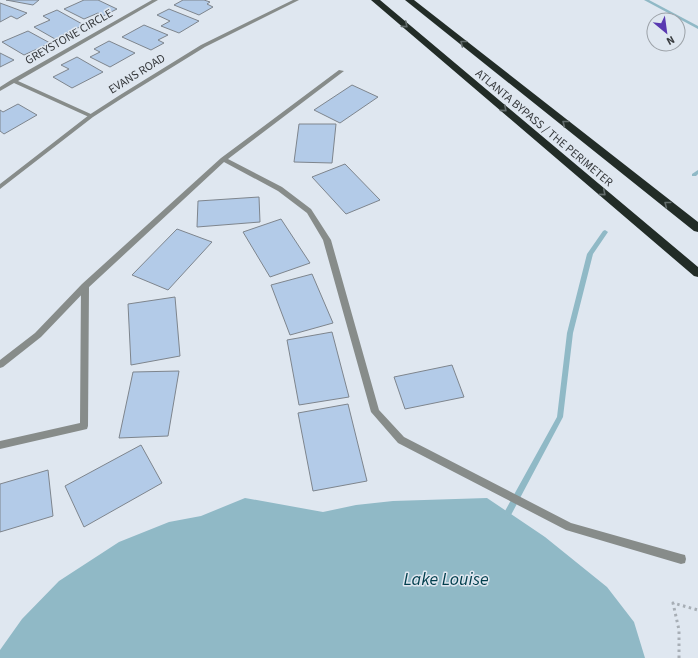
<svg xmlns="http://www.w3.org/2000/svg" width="698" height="658" font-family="'Source Sans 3',sans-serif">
  <rect width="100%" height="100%" fill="#dfe7f0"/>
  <!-- water -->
  <path fill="#90b9c6" d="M245 498 323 512 356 505 393 501 487 498 545 537 607 587 634 622 645 658H0V650L22 619 59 581 119 542 169 522 201 516Z"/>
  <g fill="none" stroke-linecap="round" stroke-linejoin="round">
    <!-- stream -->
    <path fill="#90b9c6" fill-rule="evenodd" d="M644 0H649L698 26V29Z
      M698 170V174L696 176H692V174Z
      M605 230 608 232 593 254 573 333 563 417 511 515 508 516 505 515 504 513 505 511 557 417 567 333 587 254 603 231Z"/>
  </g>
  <!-- building -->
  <path fill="#b3cbe8" stroke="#7e858d" d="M6 0H39L33 5Z
    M84 0H98L117 9 103 16 98 13 84 19 64 9Z
    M183 0H204L210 2 207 4 213 7 199 15 174 5Z
    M0 3 27 13 17 19 11 16 0 22Z
    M169 9 199 21 179 33 161 26 170 21 157 15Z
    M57 10 84 25 55 39 34 27 50 20 43 16Z
    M144 25 168 35 158 40 164 43 151 50 122 37Z
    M28 31 50 43 24 55 2 42Z
    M109 41 135 53 110 67 90 57 100 52 94 49Z
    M0 53 14 60 0 67Z
    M77 57 103 72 72 88 53 77 69 69 61 65Z
    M352 85 378 97 340 123 314 110Z
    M18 104 37 115 4 134 0 131V110L3 112Z
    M299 124H336L332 163 294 162Z
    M345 164 380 200 346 214 312 177Z
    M259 197 260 222 197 227 198 201Z
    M281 219 310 263 270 277 243 232Z
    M177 229 212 242 168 290 132 275Z
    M312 274 333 323 290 335 271 285Z
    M175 297 180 356 131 365 128 304Z
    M332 332 349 397 299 405 287 340Z
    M452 365 464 397 405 409 394 377Z
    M179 371 168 436 119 438 133 372Z
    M348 404 367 481 313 491 298 413Z
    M141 445 162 483 84 527 65 486Z
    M48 470 53 516 0 532V484Z"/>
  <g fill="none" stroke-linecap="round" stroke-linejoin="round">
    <!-- path -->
    <path stroke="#a7aeb5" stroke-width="3" stroke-dasharray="2.5 3.5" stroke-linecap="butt" d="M679 658V630L673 603 698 610"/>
    <!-- service -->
    <path fill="#878c8a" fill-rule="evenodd" d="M85 283 89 286 88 426 87 429 0 449V441L80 423 81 286Z"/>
    <!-- minor -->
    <path fill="#878c8a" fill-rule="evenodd" d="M152 0H158L18 81 93 115V117H89L14 83 0 91V87L11 80Z
      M339 70 344 71 228 159 282 187 311 209 331 240 379 410 404 437 571 523 681 554 685 555 686 559 685 563 681 564 566 530 398 443 371 412 323 240 307 213 278 191 224 162 88 288 41 337 3 367 0 368V360L35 333 82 284 221 158Z"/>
    <!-- tertiary -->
    <path fill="#878c8a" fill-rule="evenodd" d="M293 0H299L205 47 124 97 93 117 0 189V184L89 115 120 95 201 45Z"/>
    <!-- motorway -->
    <path fill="#222c27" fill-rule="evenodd" d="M371 0H380L698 267V277L694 276Z
      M405 0H414L698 222V232L694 231Z"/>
  </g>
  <!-- one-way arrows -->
  <defs><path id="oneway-chevron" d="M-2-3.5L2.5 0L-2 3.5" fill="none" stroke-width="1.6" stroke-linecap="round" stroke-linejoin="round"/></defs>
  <g stroke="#646d6d">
    <use href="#oneway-chevron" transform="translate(405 25) rotate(40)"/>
    <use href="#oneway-chevron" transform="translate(463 43) rotate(-142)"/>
    <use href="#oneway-chevron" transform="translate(504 109) rotate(40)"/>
    <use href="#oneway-chevron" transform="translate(565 123) rotate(-142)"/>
    <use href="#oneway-chevron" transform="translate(603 193) rotate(40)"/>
    <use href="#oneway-chevron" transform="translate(667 204) rotate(-142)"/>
  </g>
  <g text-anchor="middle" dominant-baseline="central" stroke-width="3" stroke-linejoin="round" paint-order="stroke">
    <!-- far-street labels -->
    <g font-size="12" fill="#373a3d" stroke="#dfe7f0">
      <text transform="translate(69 37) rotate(-30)">GREYSTONE CIRCLE</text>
      <text transform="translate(137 74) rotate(-32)">EVANS ROAD</text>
      <text transform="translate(544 128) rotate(40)">ATLANTA BYPASS / THE PERIMETER</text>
    </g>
    <!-- near-water labels -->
    <g font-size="18" font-style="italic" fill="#003e4d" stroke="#dfe7f0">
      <text x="446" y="579">Lake Louise</text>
    </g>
  </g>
  <!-- north arrow -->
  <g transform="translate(666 32) rotate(151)"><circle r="19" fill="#dfe7f0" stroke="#9ca2a8"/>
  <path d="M0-3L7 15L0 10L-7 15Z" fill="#5939b1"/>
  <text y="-6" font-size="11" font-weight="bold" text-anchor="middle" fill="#373a3d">N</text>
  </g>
</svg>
